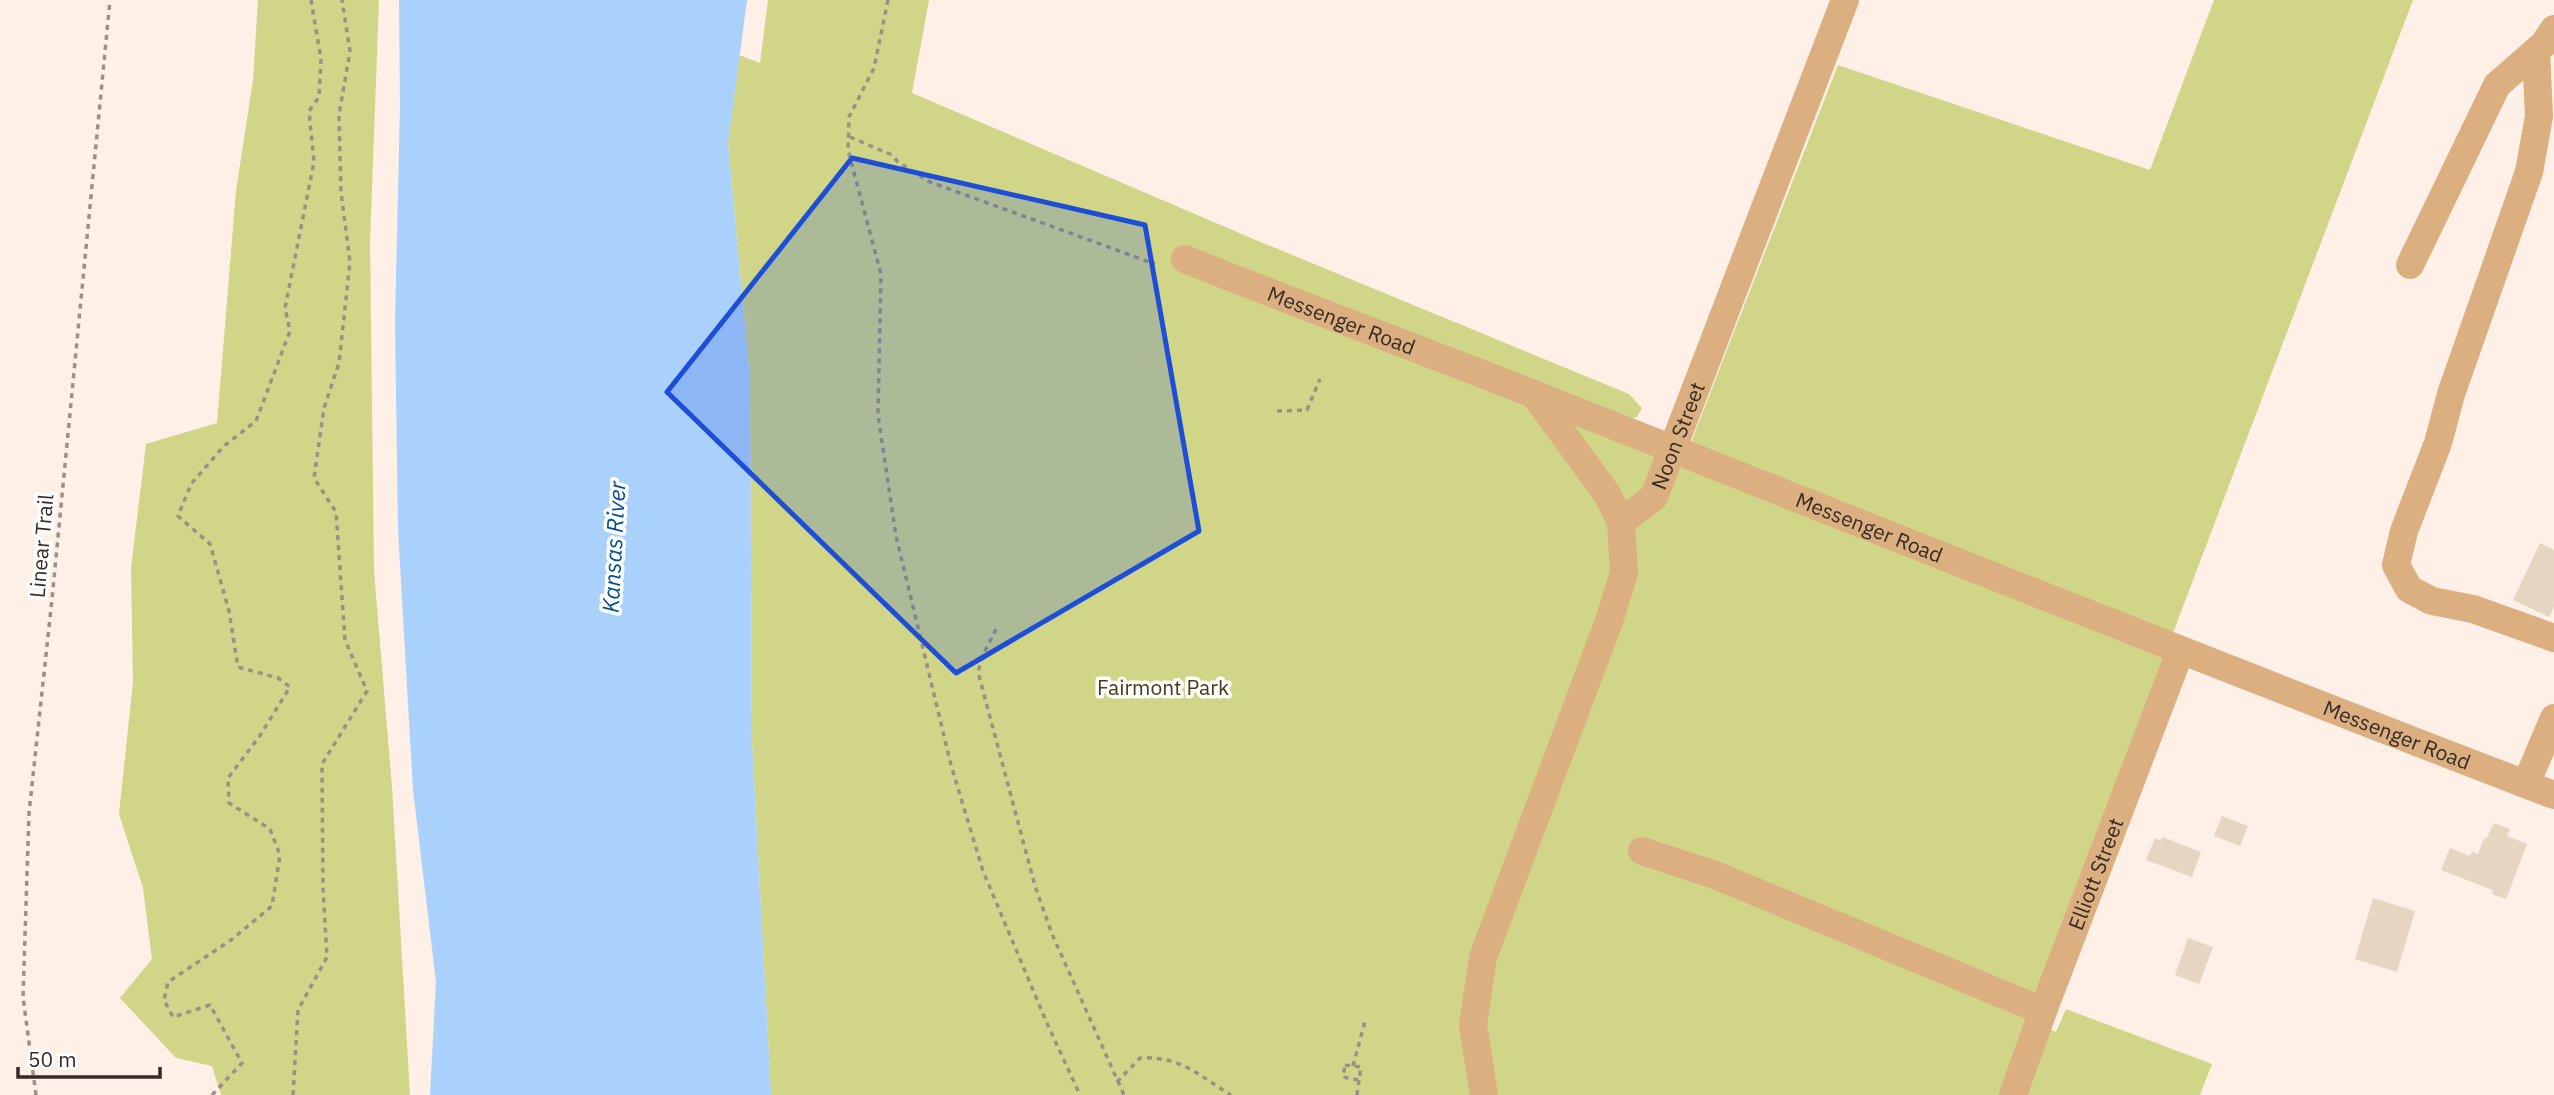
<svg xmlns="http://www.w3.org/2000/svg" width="2554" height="1095" font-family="'IBM Plex Sans',sans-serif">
  <rect width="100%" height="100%" fill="#feefe7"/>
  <!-- green -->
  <path fill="#d0d587" d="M258 0H379L370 242 374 571 392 787 410 1095H221L212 1066 176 1058 120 998 152 959 143 888 119 814 133 682 131 568 146 444 217 423 236 191 253 80Z
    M768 0H929L912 93 1251 238 1629 394 1642 408 1637 417 1625 420 1231 269 1681 468 1838 65 2150 170 2214 0H2413L2027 1018 2056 1032 2066 1009 2212 1064 2200 1095H771L752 741 750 380 728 143 739 55 760 63Z"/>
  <!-- water -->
  <path fill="#a9d1fc" d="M399 0H747L728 143 750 380 752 741 771 1095H430L436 982 413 790 398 529 395 322 400 106Z"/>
  <!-- building -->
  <path fill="#e5d5c1" d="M2540 543 2554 550V607L2549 617 2513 600Z
    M2222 816 2248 826 2240 846 2214 836Z
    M2494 823 2510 829 2507 836 2527 844 2506 899 2492 894 2493 890 2441 870 2450 848 2470 856 2472 852 2478 854 2484 838 2486 839Z
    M2162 837 2201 852 2192 877 2146 860 2155 838 2161 841Z
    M2373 898 2415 911 2397 972 2355 959Z
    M2188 938 2213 947 2199 984 2175 975Z"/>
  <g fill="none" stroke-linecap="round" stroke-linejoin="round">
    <!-- path -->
    <path stroke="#9b8f88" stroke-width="3.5" stroke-dasharray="5 5" stroke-linecap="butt" d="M888 0 874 68 849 117 848 150 881 274 878 415 896 536 951 765 983 871 1046 1021 1080 1095
      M850 137 892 155 898 162 930 182 1155 264
      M1277 411 1307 410 1320 379
      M996 629 983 655 978 672 1035 886 1052 934 1124 1095
      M1345 1065 1361 1067 1359 1080 1343 1077Z
      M1353 1066 1365 1021
      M1117 1082 1140 1058C1181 1056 1198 1075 1231 1095
      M36 1095 23 997 29 813 52 599 110 0
      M212 1095 242 1063 210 1005 173 1017 164 1000 168 982 231 940 272 906 280 855 270 829 229 803 228 778 259 737 290 687 278 678 238 667 229 611 210 544 178 516 191 484 224 446 256 421 290 331 285 308 314 162 309 111 319 97 321 59 311 0
      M293 1095 298 1010 327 957 323 889 322 764 367 691 345 640 336 512 314 478 324 408 339 363 350 262 341 192 339 115 350 51 342 0
      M1357 1095 1359 1080"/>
    <!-- minor -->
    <g stroke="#dbaf7f" stroke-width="28">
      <path d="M2536 51 2539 116 2529 172 2451 394 2438 443 2404 531 2396 565 2409 589 2432 601 2473 609 2554 638"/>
      <path id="s1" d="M1185 259C1301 306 1420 349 1536 395 1875 529 2214 665 2554 795"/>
      <path d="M2410 265 2497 85 2544 44 2554 29"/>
      <path d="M1534 394 1607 494 1621 522"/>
      <path d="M2526 784 2554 718"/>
      <path d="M1642 851 1715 875 2043 1011"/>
      <path id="s2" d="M1484 1095 1473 1025 1483 957 1609 621 1624 573 1621 522 1654 497 1845 0"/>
      <path id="s3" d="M2013 1095 2043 1011 2180 652"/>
    </g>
  </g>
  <!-- marked area -->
  <path fill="#1d4ed8" fill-opacity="0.2" stroke="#1d4ed8" stroke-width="5" stroke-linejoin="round" d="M852 158 1145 225 1199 531 956 673 667 392Z"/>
  <g text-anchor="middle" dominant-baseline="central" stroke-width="7" stroke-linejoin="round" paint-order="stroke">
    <!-- street labels -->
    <g font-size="21" fill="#352b26" stroke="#fff">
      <text stroke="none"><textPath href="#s1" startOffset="168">Messenger Road</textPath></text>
      <text stroke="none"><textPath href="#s2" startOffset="707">Noon Street</textPath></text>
      <text stroke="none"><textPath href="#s1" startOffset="735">Messenger Road</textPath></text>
      <text transform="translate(41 546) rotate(-85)">Linear Trail</text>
      <text stroke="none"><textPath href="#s1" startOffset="1302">Messenger Road</textPath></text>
      <text stroke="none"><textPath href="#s3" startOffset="236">Elliott Street</textPath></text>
    </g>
    <!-- park labels -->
    <g font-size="21" fill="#3d3f16" stroke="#fff">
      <text x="1163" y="687">Fairmont Park</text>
    </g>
    <!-- water labels -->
    <g font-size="23" font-style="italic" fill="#00518e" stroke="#fff">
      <text transform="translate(613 547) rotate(-87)">Kansas River</text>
    </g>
  </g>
  <!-- scale -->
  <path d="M18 1067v10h142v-10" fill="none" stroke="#352b26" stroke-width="3.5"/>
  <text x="28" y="1067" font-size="21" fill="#352b26" stroke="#ffffff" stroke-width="5" paint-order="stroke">50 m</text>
</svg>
